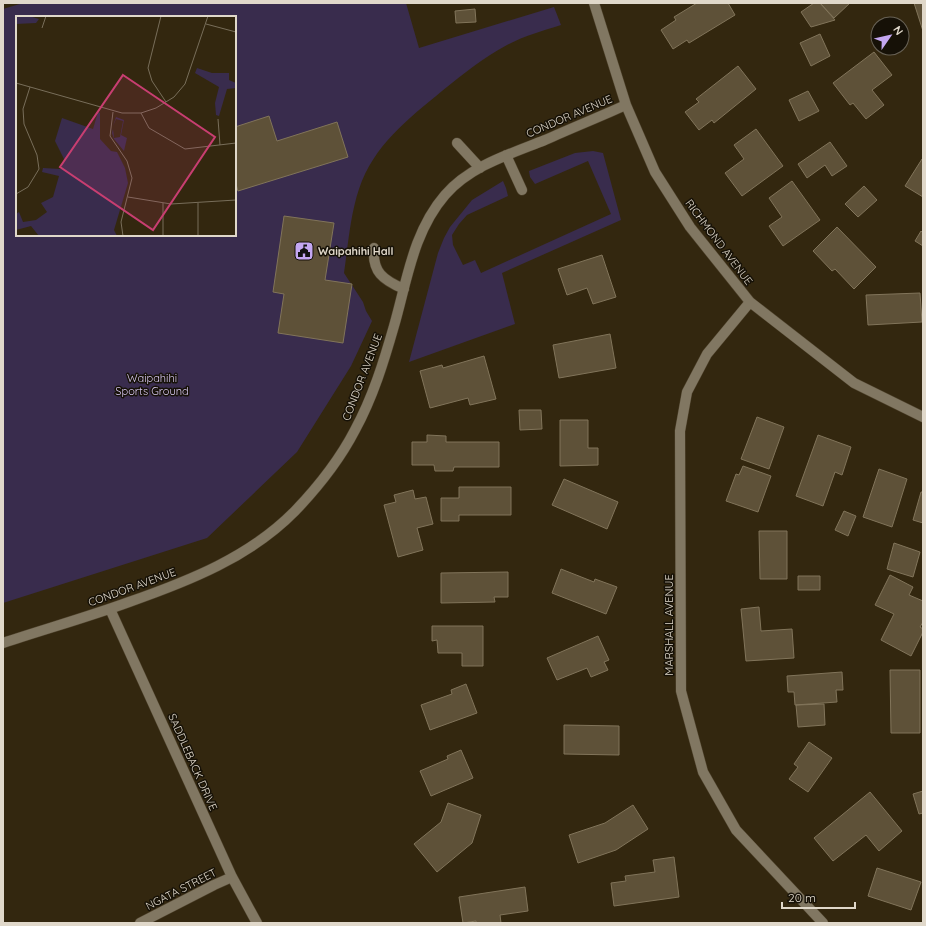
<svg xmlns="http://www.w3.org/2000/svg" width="926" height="926" font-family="Quicksand,sans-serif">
  <rect width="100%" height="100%" fill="#33270f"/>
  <!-- green -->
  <path fill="#392c4d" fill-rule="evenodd" d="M23 3H406L419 48 554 7 561 25C542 31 524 36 507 45 483 58 463 74 442 91 407 120 374 145 359 189 350 216 348 246 344 273L363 302 366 311 372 321 351 366 297 452 207 538 3 603V9ZM17 17H235V235H17Z
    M593 151 603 153 621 220 502 273 515 324 409 362 438 253 444 238 450 227 472 200 503 181 506 188 508 196 467 215 459 224 452 235 453 245 463 265 475 260 481 273 611 214 588 161 535 184 530 177 529 171 575 153Z"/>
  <!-- building -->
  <path fill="#5e5138" stroke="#81745a" d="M697 3H728L735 15 689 43 687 40 673 49 661 30 676 20 674 17Z
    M814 3H820L835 20 811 27 801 12Z
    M820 3H850L834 18Z
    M914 3H923V31Z
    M475 9 476 22 456 23 455 11Z
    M820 34 830 56 811 66 800 43Z
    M874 52 892 75 872 90 884 105 866 119 853 103 850 105 833 83Z
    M738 66 756 89 714 123 712 120 699 130 685 112 699 102 696 99Z
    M808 91 819 111 799 121 789 100Z
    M269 116 277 141 337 122 348 157 238 191 235 181V127Z
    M756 129 783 166 742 196 725 173 744 159 734 145Z
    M830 142 847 166 832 176 825 165 807 178 798 164Z
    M922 159 923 160V197L905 186Z
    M792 181 820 220 783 246 769 226 782 217 769 198Z
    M864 186 877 200 858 217 845 204Z
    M284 216 334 223 325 280 352 284 343 343 278 333 284 294 273 292Z
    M837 227 876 267 854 289 835 269 832 271 813 251Z
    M921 231 923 233V246L915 241Z
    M602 255 616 297 593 304 587 288 567 295 558 269Z
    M920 293 922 322 868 325 866 295Z
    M610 334 616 368 559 378 553 345Z
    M484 356 496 399 470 405 468 398 430 408 420 371 442 365 443 368Z
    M519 410H541L542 429 520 430Z
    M757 417 784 427 769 469 741 459Z
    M560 420H588V448H598V465L560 466Z
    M427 435 446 436V442H499V467H454L453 471H435L434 465H412V442H427Z
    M818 435 851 447 842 475 835 472 823 506 796 496Z
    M743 466 771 476 758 512 726 501 736 474 739 475Z
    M879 469 907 479 892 527 863 517Z
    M564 479 618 502 607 529 552 505Z
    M459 487H511V515H459V521H441V498H459Z
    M413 490 415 499 426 497 433 524 417 528 423 550 398 557 384 505 396 502 394 495Z
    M921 492H923V523L913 520Z
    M844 511 856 516 848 536 835 530Z
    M759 531H787V579H760Z
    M894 543 920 552 913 577 887 569Z
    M561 569 594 582 595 579 617 587 606 614 552 593Z
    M508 572V597H494L495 602 441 603V573Z
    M890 575 913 587 909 595 923 601V622L920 627 923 629V632L911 656 881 640 894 614 875 605Z
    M798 576H820V590H798Z
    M759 607 761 631 792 629 794 658 746 661 741 609Z
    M432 626H483V666H462V653H438L437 640 432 641Z
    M598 636 609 660 604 662 608 670 591 677 587 668 557 680 547 658Z
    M890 670H920V733H891Z
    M842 672 843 690H836L837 702 795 705 794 692H788L787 676Z
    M466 684 477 713 430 730 421 705 452 694 451 690Z
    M824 704 825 725 798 727 796 705Z
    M564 725 619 726V755L564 754Z
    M809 742 832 758 808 792 789 779 798 767 794 764Z
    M461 750 473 778 431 796 420 771 448 759 447 756Z
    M923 791V813L919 814 913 794Z
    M870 792 902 831 879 851 866 835 833 861 814 838Z
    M448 803 481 815 472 843 437 872 414 844 441 822Z
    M633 805 648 829 616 850 578 863 569 835 605 823Z
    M674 857 679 897 614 906 611 883 626 881 625 876 655 872 653 860Z
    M877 868 921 882 911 910 868 896Z
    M525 887 528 911 500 915 501 923H476V921L463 923 459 897Z"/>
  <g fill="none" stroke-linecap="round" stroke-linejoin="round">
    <defs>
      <path id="minor" d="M594 3 626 105 655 172 690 227 750 302 854 383 923 417
        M457 143 480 168
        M506 155 522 190
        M374 248C372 272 383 280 404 289
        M750 302 707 354 687 392 680 431 681 691 703 772 736 830 823 923
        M110 609 232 877 257 923
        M3 643C45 629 88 617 129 602 189 581 250 557 295 511 318 487 340 459 355 430 373 397 384 361 394 326 407 281 413 232 445 195 470 166 510 154 545 140 572 128 599 117 626 105
        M140 923 214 885 232 877"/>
    </defs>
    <!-- minor casing -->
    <use href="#minor" stroke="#4f432d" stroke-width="11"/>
    <!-- minor -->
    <use href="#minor" stroke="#817762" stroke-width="10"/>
  </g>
  <!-- icons -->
  <defs>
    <symbol id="civic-square" viewBox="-11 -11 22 22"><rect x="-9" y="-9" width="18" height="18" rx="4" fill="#c4a7f1" stroke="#161107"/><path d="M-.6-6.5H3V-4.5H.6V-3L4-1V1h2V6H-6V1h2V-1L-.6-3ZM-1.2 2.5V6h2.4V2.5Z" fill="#111"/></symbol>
  </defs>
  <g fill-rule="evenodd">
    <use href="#civic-square" x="293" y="240" width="22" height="22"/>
  </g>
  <g text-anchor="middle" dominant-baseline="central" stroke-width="3" stroke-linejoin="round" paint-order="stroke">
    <!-- street labels -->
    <g font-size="11" fill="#e0d8ca" stroke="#161107">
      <text transform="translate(569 116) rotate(-23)">CONDOR AVENUE</text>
      <text transform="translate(719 242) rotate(53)">RICHMOND AVENUE</text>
      <text transform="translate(362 377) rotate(-69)">CONDOR AVENUE</text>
      <text transform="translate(132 587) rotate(-20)">CONDOR AVENUE</text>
      <text transform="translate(669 625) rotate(-90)">MARSHALL AVENUE</text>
      <text transform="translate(193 762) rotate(66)">SADDLEBACK DRIVE</text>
      <text transform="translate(181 889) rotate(-27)">NGATA STREET</text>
    </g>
    <!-- poi labels -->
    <g font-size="11" font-weight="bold" fill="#e0d8ca" stroke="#161107" text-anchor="start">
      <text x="318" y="251">Waipahihi Hall</text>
    </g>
    <!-- park labels -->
    <g font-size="11" fill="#dbcbf6" stroke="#161107">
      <text x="152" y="378">Waipahihi<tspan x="152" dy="13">Sports Ground</tspan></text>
    </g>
  </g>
  <!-- overview -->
  <g transform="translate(16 16)">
    <rect width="220" height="220" fill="#33270f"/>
    <path d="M0 0H13L23 3 20 7 0 8ZM181 52 196 57H213V64L220 67V72L211 73 203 100 200 99 199 87 203 71 179 57ZM82 96 84 97V123L95 135 101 136 109 152 112 167 98 214 101 220H23L15 210 0 214V198L3 196 7 206 20 204 31 196 25 187 37 181 43 160 26 156 27 152 45 153 48 143 39 125 46 102 77 113ZM100 101 108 104 105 119 111 122 108 135 98 123 96 117 97 113 98 122 104 121 107 105 100 103 97 110Z" fill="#392c4d"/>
    <path fill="none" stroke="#786e5a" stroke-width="1" d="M145 0 132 52 136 65 150 86M190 8 220 16M26 12 30 0M0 67 106 97H125L140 92 158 81 169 68 192 0M97 96 94 120 111 145 116 162 105 206 107 220M125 97 133 112 169 133 220 127M202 103 204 129M0 178 12 171 23 153 21 139 8 108 7 93 14 71M112 181 155 188 220 184M182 187V220M147 220V187"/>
    <path fill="#c83e71" fill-opacity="0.15" stroke="#c83e71" stroke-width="2" d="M107 59 199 121 137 214 44 151Z"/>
    <rect width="220" height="220" fill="none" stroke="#e0d8ca" stroke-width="2"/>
  </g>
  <!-- border -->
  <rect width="926" height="926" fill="none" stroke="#e0d8ca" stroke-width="8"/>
  <!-- north arrow -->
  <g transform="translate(890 36) rotate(56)"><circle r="19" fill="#161107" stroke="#676155"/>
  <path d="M0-3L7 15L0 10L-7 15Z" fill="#c4a7f1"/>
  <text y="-6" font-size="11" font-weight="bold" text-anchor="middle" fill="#e0d8ca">N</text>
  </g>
  <!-- scale -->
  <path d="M782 902v6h73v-6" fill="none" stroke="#e0d8ca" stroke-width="2"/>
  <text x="788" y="902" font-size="12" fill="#e0d8ca" stroke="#161107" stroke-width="3" paint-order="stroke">20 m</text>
</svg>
